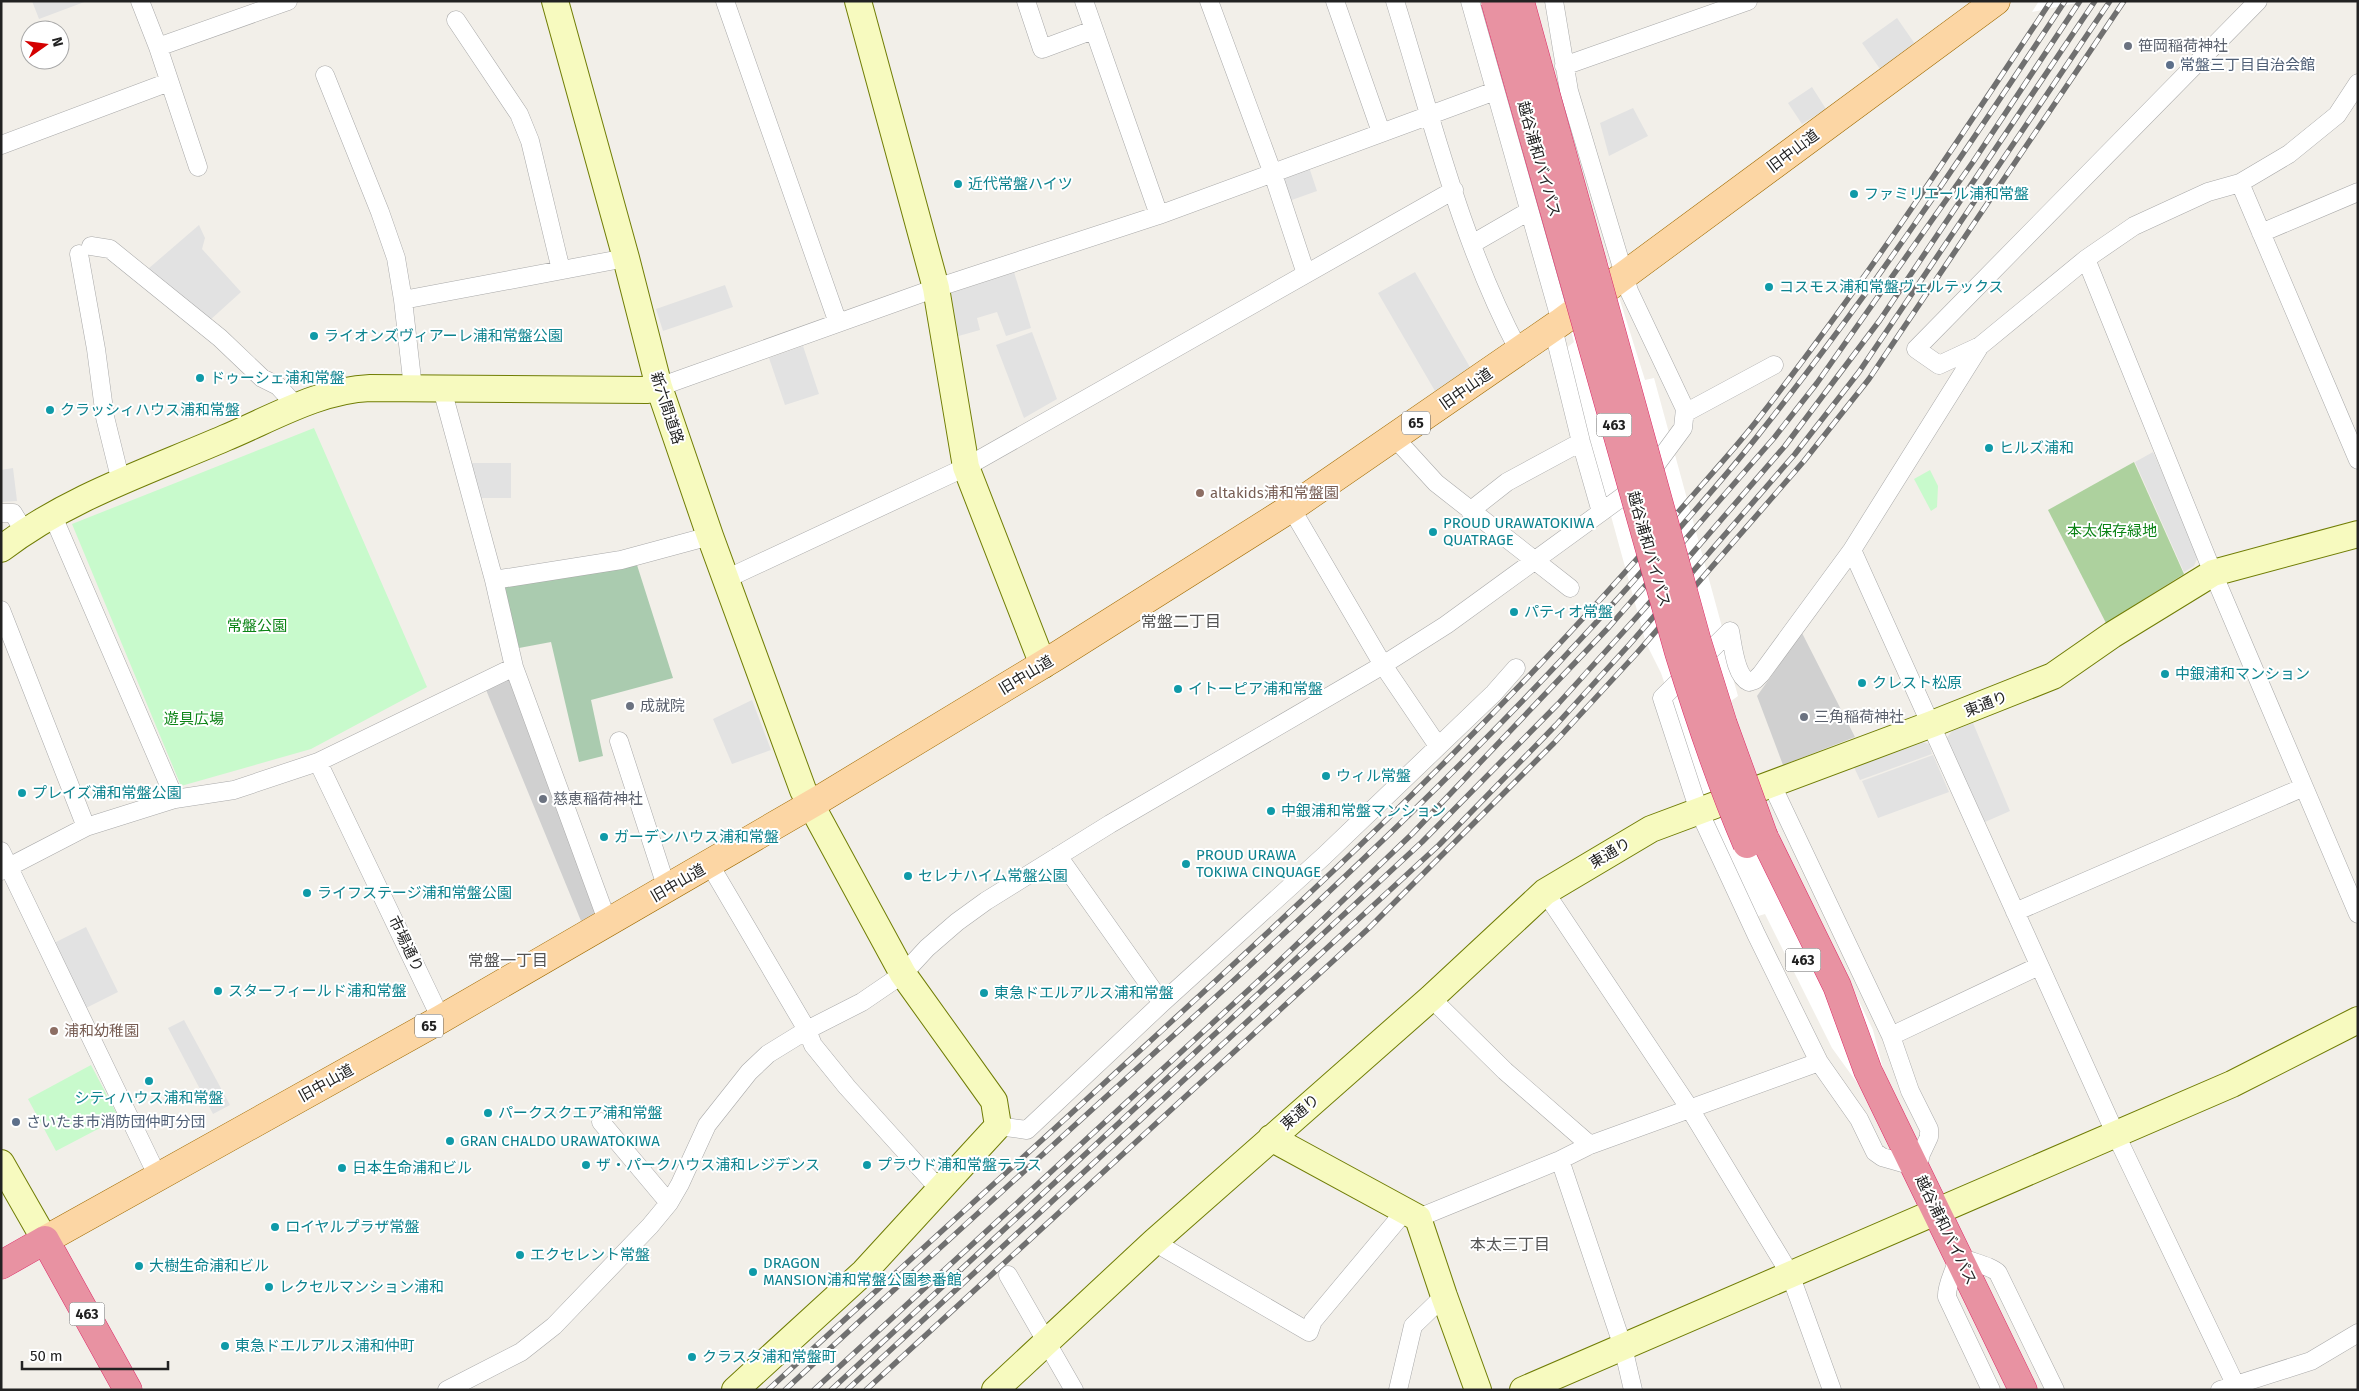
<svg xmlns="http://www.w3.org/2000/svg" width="2359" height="1391" font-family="'Fira Sans','Noto Sans JP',sans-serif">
  <rect width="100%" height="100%" fill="#f2efe9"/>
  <!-- religious -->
  <path fill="#d0d0d0" d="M1802 633 1855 737 1783 765 1757 696Z
    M510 674 597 913 581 921 484 685Z"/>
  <!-- forest -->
  <path fill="#add19e" d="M2134 462 2184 574 2106 623 2048 510Z"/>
  <!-- cemetery -->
  <path fill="#aacbaf" d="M637 565 673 678 591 700 603 756 579 762 551 642 519 648 500 587Z"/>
  <!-- park -->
  <path fill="#c8facc" d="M314 428 427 687 311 749 181 786 72 524Z
    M1930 470 1938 486 1937 507 1931 511 1914 479Z
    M91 1065 119 1118 56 1151 28 1099Z"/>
  <!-- parking -->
  <path fill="#e2e2e2" d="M32 1H87L39 19Z
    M1897 18 1915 44 1880 69 1862 43Z
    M1812 87 1826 109 1802 124 1788 103Z
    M1633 108 1648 136 1609 156 1600 123Z
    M1309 167 1317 191 1289 201 1281 177Z
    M199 225 205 238 202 249 241 292 209 321 148 269Z
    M1014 272 1031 328 1006 336 997 312 977 318 980 330 955 337 951 293Z
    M1415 272 1471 369 1435 391 1378 293Z
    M725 285 733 307 663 331 656 309Z
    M1032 332 1057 399 1024 418 996 345Z
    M803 346 819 394 785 405 769 358Z
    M2153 452 2199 554 2194 566 2184 572 2135 462Z
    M471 463H511V498H480Z
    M13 468 17 501 1 502V470Z
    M752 700 771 750 732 764 713 719Z
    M1973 723 2010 811 1985 822 1946 739 1952 731Z
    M1918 741 1929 744 1932 754 1860 780 1853 765Z
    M1933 755 1949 792 1878 818 1862 781Z
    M86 927 118 992 80 1011 48 946Z
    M184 1020 230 1105 213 1114 168 1028Z"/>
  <!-- pier -->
  <path fill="#fff" d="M2039 1H2086L2032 12Z
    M1594 233 1609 265 1645 380 1654 378 1722 627 1727 657 1738 696 1731 701 1745 751 1785 849 1873 1030 1885 1076 1913 1132 1889 1144 1868 1098 1832 1048 1765 914 1755 917 1713 824 1661 673 1646 643 1565 349 1574 342 1558 281 1552 246Z"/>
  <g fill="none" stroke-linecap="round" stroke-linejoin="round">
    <defs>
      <path id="street" d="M140 1 158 47 198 167
        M725 1 838 323
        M1026 1 1042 49 1093 30
        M1084 1 1159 215
        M1209 1 1273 174 1306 274
        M1335 1 1381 132
        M1395 1C1432 119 1461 242 1519 351
        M1470 1 1561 322
        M456 20 519 114 530 141 561 270
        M158 47 288 1
        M1564 66 1748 1
        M325 75 380 212 396 258 403 300 413 388
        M1 145 169 82
        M2240 183 2358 460
        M2261 233 2358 192
        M1472 244 1529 211
        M91 246 110 249 220 338 262 378 278 386 297 407
        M79 254 96 349 105 417 121 482
        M2086 259 2213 573 2358 914
        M403 300 626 258
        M1553 328 1581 442 1601 512
        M1980 346 1939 365 1916 349 2258 1
        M659 387 936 288 1159 215 1495 91
        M1685 413 1774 365
        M1394 437 1436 483 1570 588
        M1291 508 1383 665 1438 746
        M1470 511 1507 482 1581 442
        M1 513H13L24 531
        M52 514 175 799
        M1852 550 2116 1135 2238 1390
        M726 579 966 467 1454 190
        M494 580 621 560 710 536
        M1 610 86 827
        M514 667 608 923
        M619 741 667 889
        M318 762 441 1019
        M1771 783 1891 1036 1910 1091 1929 1129V1137L1921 1154 1917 1170 1903 1163 1882 1157 1875 1152 1859 1119 1819 1062 1756 934 1699 811 1662 698 1730 631C1733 645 1735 676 1749 682L1755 680 1761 674 1852 550 1980 346 2086 259 2134 226 2208 192 2240 183 2289 154 2337 115 2358 83
        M1 851 158 1177
        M1058 856 1162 1003
        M710 865 807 1030 813 1045 847 1087 940 1190
        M1 871 86 827 175 799 234 790 318 762 514 667 494 580 442 389
        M1545 892 1690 1109 1790 1274 1832 1390
        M2015 912 2304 787
        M1431 998 1505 1071 1590 1145
        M1891 1036 2039 966
        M601 1122 669 1203
        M998 1126 1027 1130 1162 1003 1324 856 1494 693 1516 668
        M1560 1160 1623 1347 1633 1390
        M1418 1218 1560 1160 1590 1145 1819 1062
        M1154 1242 1309 1332 1313 1321 1405 1211
        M1008 1275 1074 1390
        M447 1390 521 1352 554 1326 650 1226 669 1203 680 1184 707 1125 749 1072 768 1054 807 1030 862 1002 903 974 927 948 957 922 986 901 1110 824 1383 665 1446 625 1644 481 1683 428 1685 409 1629 291 1569 91 1554 1
        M1398 1390 1413 1326 1444 1296
        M1991 1390 1947 1297C1946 1284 1956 1270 1958 1256 1970 1262 1992 1266 1998 1273L2055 1390
        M2220 1390 2311 1361 2358 1333"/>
      <path id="secondary" d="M555 1 626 258 659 387 710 536 803 790 903 974 994 1101 998 1126 864 1272 735 1390
        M858 1 936 288 966 467 1043 665
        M1 549C67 498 149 471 225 438 271 419 319 390 370 388L648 390 659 387
        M1271 1138 1418 1218 1444 1296 1478 1390
        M1 1163 45 1240
        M995 1390 1154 1242 1431 998 1545 892 1651 829 1932 724 2053 676 2112 635 2213 573 2358 534
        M1523 1390 2232 1084 2358 1020"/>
      <path id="primary" d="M45 1240 441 1019 822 798 1055 657 1291 508 1561 322 1996 1"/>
      <path id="highway" d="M1764 837 1837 986 1868 1071 2023 1390
        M1 1265 45 1240 128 1390"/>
    </defs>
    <!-- street casing -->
    <use href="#street" stroke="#a9a9a9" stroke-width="19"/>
    <!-- secondary casing -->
    <use href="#secondary" stroke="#707d05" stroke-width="28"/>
    <!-- primary casing -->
    <use href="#primary" stroke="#a06b00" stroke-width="29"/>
    <!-- highway casing -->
    <use href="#highway" stroke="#dc2a67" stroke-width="29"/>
    <!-- street -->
    <use href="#street" stroke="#fff" stroke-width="18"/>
    <!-- secondary -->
    <use href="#secondary" stroke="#f7fabf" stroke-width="26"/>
    <!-- primary -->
    <use href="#primary" stroke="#fcd6a4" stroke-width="28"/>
    <!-- highway -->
    <use href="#highway" stroke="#e892a2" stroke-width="28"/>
    <defs>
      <path id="rail" d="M768 1390C962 1211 1160 1036 1351 854 1466 744 1576 630 1680 510 1705 481 1731 453 1755 423 1861 288 1956 144 2051 1
        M785 1390C906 1278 1029 1167 1151 1056 1327 896 1502 733 1658 553 1693 512 1730 472 1763 429 1872 292 1969 146 2065 1
        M814 1390 1268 972 1412 834 1609 627 1774 438 1817 383 1973 162 2080 1
        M831 1390 1422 842 1558 704 1644 609 1785 446 1880 320 2095 1
        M847 1390 1439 845 1556 725 1629 645 1795 454 1859 372 2110 1
        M866 1390 1369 928 1554 743 1637 653 1804 461 1869 379 2124 1"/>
    </defs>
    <!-- rail casing -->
    <use href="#rail" stroke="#707070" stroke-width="5.5"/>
    <!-- rail -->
    <use href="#rail" stroke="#fff" stroke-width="4" stroke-dasharray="11" stroke-linecap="butt"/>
    <defs>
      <path id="highway-bridge" d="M1495 1 1679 653C1699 718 1720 781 1747 844
        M1520 1 1697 641 1723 724 1764 837"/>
    </defs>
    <!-- highway-bridge casing -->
    <use href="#highway-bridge" stroke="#dc2a67" stroke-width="29" stroke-linecap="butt"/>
    <!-- highway-bridge -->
    <use href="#highway-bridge" stroke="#e892a2" stroke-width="28"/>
  </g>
  <!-- markers -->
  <g fill="#6b7280" stroke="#fff" stroke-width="2">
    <circle cx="2128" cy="46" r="5"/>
    <circle cx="630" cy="706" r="5"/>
    <circle cx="1804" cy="717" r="5"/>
    <circle cx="543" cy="799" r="5"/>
  </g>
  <g fill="#5c6f8a" stroke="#fff" stroke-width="2">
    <circle cx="2170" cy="65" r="5"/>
    <circle cx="16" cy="1122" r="5"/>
  </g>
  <g fill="#0f9aa8" stroke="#fff" stroke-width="2">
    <circle cx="958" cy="184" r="5"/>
    <circle cx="1854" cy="194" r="5"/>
    <circle cx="1769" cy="287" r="5"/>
    <circle cx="314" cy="336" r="5"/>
    <circle cx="200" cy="378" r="5"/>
    <circle cx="50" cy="410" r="5"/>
    <circle cx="1989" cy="448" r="5"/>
    <circle cx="1433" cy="532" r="5"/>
    <circle cx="1514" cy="612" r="5"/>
    <circle cx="2165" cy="674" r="5"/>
    <circle cx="1862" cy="683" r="5"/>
    <circle cx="1178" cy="689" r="5"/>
    <circle cx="1326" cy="776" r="5"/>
    <circle cx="22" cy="793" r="5"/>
    <circle cx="1271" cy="811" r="5"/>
    <circle cx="604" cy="837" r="5"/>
    <circle cx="1186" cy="864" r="5"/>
    <circle cx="908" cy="876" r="5"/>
    <circle cx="307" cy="893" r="5"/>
    <circle cx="218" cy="991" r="5"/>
    <circle cx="984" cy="993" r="5"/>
    <circle cx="149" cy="1081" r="5"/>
    <circle cx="488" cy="1113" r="5"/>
    <circle cx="450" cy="1141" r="5"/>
    <circle cx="586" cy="1165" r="5"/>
    <circle cx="867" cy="1165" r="5"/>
    <circle cx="342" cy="1168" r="5"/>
    <circle cx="275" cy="1227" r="5"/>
    <circle cx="520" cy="1255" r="5"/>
    <circle cx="139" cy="1266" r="5"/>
    <circle cx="753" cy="1272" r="5"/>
    <circle cx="269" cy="1287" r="5"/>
    <circle cx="225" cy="1346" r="5"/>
    <circle cx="692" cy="1357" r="5"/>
  </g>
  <g fill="#8d6e63" stroke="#fff" stroke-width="2">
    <circle cx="1200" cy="493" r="5"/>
    <circle cx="54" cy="1031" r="5"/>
  </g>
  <g text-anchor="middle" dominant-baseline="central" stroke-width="4" stroke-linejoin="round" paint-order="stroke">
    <!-- shield labels -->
    <g fill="#fff" stroke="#646464" stroke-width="1">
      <rect x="1402" y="411.5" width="28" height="23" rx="4"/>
      <rect x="1596.5" y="413.5" width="35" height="23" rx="4"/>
      <rect x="1785.5" y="948.5" width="35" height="23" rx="4"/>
      <rect x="415" y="1014.5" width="28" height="23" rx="4"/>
      <rect x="69.5" y="1302.5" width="35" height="23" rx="4"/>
    </g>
    <g font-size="14" font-weight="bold" fill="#222">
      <text x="1416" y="423">65</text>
      <text x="1614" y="425">463</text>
      <text x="1803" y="960">463</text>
      <text x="429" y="1026">65</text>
      <text x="87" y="1314">463</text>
    </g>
    <!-- worship labels -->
    <g font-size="15" fill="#5b616d" stroke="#fff" text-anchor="start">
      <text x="2138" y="46">笹岡稲荷神社</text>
      <text x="640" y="706">成就院</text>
      <text x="1814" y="717">三角稲荷神社</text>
      <text x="553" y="799">慈恵稲荷神社</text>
    </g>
    <!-- service labels -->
    <g font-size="15" fill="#4e5e75" stroke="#fff" text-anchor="start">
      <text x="2180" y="65">常盤三丁目自治会館</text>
      <text x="26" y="1122">さいたま市消防団仲町分団</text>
    </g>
    <!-- street labels -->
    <g font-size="15" fill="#222" stroke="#fff">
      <text transform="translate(1793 151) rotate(-37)">旧中山道</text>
      <text transform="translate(1539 159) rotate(74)">越谷浦和バイパス</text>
      <text transform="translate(1466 389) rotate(-35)">旧中山道</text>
      <text transform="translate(667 408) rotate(72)">新六間道路</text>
      <text transform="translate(1649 549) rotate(74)">越谷浦和バイパス</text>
      <text transform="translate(1026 675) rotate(-31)">旧中山道</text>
      <text transform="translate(1986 704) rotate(-21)">東通り</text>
      <text transform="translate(1610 853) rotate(-31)">東通り</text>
      <text transform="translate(678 883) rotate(-30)">旧中山道</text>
      <text transform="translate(406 944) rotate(64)">市場通り</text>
      <text transform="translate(326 1083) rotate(-29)">旧中山道</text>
      <text transform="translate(1300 1112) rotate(-41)">東通り</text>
      <text transform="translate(1946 1230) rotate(64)">越谷浦和バイパス</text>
    </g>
    <!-- culture labels -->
    <g font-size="15" fill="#0d838f" stroke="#fff" text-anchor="start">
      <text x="968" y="184">近代常盤ハイツ</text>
      <text x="1864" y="194">ファミリエール浦和常盤</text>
      <text x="1779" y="287">コスモス浦和常盤ヴェルテックス</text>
      <text x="324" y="336">ライオンズヴィアーレ浦和常盤公園</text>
      <text x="210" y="378">ドゥーシェ浦和常盤</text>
      <text x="60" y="410">クラッシィハウス浦和常盤</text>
      <text x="1999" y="448">ヒルズ浦和</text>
      <text x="1443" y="523">PROUD URAWATOKIWA<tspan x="1443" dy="17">QUATRAGE</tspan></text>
      <text x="1524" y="612">パティオ常盤</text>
      <text x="2175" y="674">中銀浦和マンション</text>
      <text x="1872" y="683">クレスト松原</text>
      <text x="1188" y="689">イトーピア浦和常盤</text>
      <text x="1336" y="776">ウィル常盤</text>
      <text x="32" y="793">プレイズ浦和常盤公園</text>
      <text x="1281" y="811">中銀浦和常盤マンション</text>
      <text x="614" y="837">ガーデンハウス浦和常盤</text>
      <text x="1196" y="855">PROUD URAWA<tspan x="1196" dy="17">TOKIWA CINQUAGE</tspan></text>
      <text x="918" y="876">セレナハイム常盤公園</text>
      <text x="317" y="893">ライフステージ浦和常盤公園</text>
      <text x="228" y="991">スターフィールド浦和常盤</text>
      <text x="994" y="993">東急ドエルアルス浦和常盤</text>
      <text x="149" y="1098" text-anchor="middle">シティハウス浦和常盤</text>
      <text x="498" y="1113">パークスクエア浦和常盤</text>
      <text x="460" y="1141">GRAN CHALDO URAWATOKIWA</text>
      <text x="596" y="1165">ザ・パークハウス浦和レジデンス</text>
      <text x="877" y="1165">プラウド浦和常盤テラス</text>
      <text x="352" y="1168">日本生命浦和ビル</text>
      <text x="285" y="1227">ロイヤルプラザ常盤</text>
      <text x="530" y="1255">エクセレント常盤</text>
      <text x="763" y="1263">DRAGON<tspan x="763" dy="17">MANSION浦和常盤公園参番館</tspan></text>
      <text x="149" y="1266">大樹生命浦和ビル</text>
      <text x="279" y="1287">レクセルマンション浦和</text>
      <text x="235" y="1346">東急ドエルアルス浦和仲町</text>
      <text x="702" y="1357">クラスタ浦和常盤町</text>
    </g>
    <!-- education labels -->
    <g font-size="15" fill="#785e54" stroke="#fff" text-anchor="start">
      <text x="1210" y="493">altakids浦和常盤園</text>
      <text x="64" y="1031">浦和幼稚園</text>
    </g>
    <!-- park labels -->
    <g font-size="15" fill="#0c8416" stroke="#fff">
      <text x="2112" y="531">本太保存緑地</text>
      <text x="257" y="626">常盤公園</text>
      <text x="194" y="719">遊具広場</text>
    </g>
    <!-- neighbourhood labels -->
    <g font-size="16" fill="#555" stroke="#fff">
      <text x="1181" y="621">常盤二丁目</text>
      <text x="508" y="960">常盤一丁目</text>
      <text x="1510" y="1244">本太三丁目</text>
    </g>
  </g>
  <!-- border -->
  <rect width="2359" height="1391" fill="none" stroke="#222222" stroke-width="5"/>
  <!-- north arrow -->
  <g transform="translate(45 45) rotate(76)"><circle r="24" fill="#ffffff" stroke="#a7a7a7"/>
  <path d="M0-4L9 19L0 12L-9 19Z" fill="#d40000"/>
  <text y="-8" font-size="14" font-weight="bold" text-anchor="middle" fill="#222222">N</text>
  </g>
  <!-- scale -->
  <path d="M22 1361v8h146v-8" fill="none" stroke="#222222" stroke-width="2.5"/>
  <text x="30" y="1361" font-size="15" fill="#222222" stroke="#ffffff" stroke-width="4" paint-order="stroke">50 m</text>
</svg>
